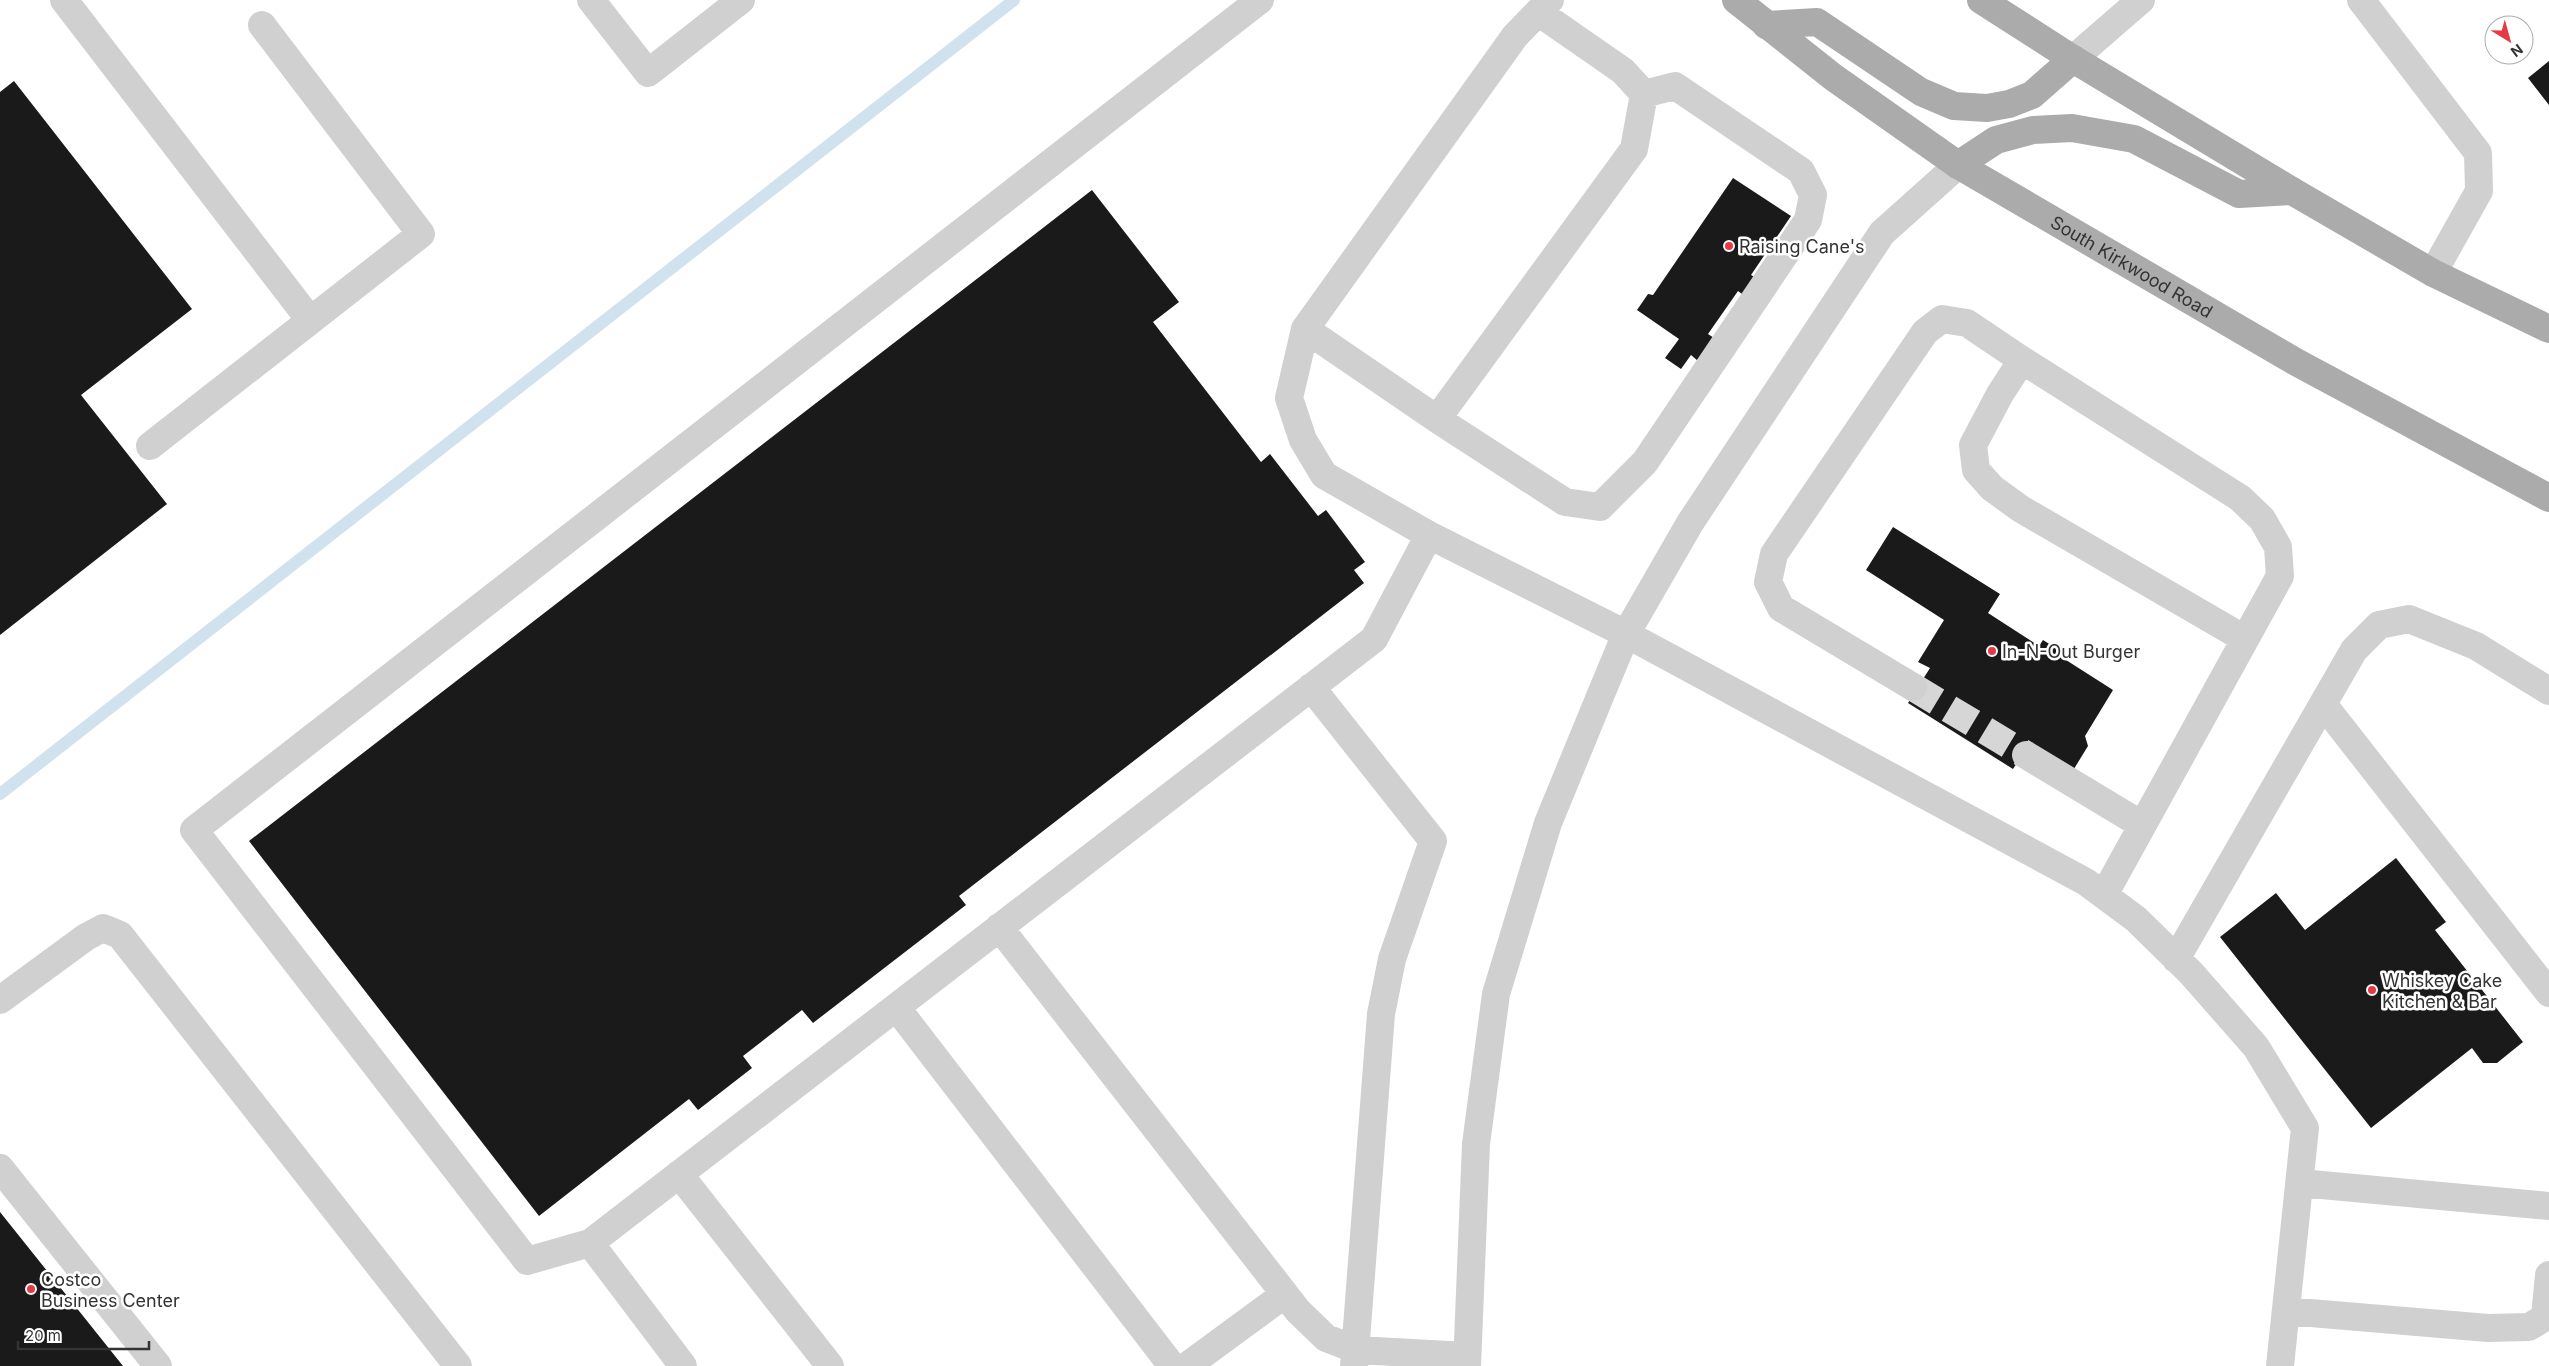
<svg xmlns="http://www.w3.org/2000/svg" width="2549" height="1366" font-family="Inter,sans-serif">
  <rect width="100%" height="100%" fill="#fff"/>
  <g fill="none" stroke-linecap="round" stroke-linejoin="round">
    <!-- stream -->
    <path stroke="#cfe2ee" stroke-width="12" d="M0 794 1014 0"/>
  </g>
  <!-- building -->
  <path fill="#1a1a1a" d="M2549 61V105L2528 78Z
    M14 81 192 309 81 395 167 504 0 635V92Z
    M1733 178 1791 216 1751 275 1758 279 1746 297 1738 291 1708 334 1714 338 1698 361 1691 355 1681 369 1665 358 1679 339 1637 310 1648 294 1653 295Z
    M1092 190 1179 302 1153 322 1261 462 1270 454 1318 516 1326 510 1365 562 1354 570 1364 583 959 896 966 905 813 1023 802 1010 743 1056 752 1068 698 1110 689 1099 539 1216 249 841Z
    M1893 527 2000 594 1988 613 2039 646 2043 640 2068 656 2066 660 2113 690 2085 736 2088 746 2069 777 2029 745 2013 769 1908 703 1930 668 1918 662 1944 620 1866 570Z
    M2396 858 2446 922 2435 930 2523 1042 2497 1063H2483L2472 1048 2371 1128 2220 937 2276 893 2305 930Z
    M0 1212 123 1366H0Z"/>
  <g fill="none" stroke-linecap="round" stroke-linejoin="round">
    <!-- minor-tunnel -->
    <path stroke="#d6d6d6" stroke-width="28" stroke-dasharray="28 14" stroke-linecap="butt" d="M1913 687 2026 755"/>
    <!-- minor -->
    <path stroke="#d0d0d0" stroke-width="28" d="M64 0 310 320
      M591 0 648 73 741 0
      M1550 0 1515 36 1305 329 1289 398 1303 440 1324 475 1429 535 1626 634 2086 882 2136 919 2191 973 2256 1047 2305 1128 2280 1366
      M2361 0 2478 153 2479 191 2433 273
      M2073 59 2141 0
      M1305 329 1437 419 1634 149 1644 94 1623 71 1538 12
      M1437 419 1565 502 1600 507 1645 462 1808 220 1813 195 1801 171 1675 86 1644 94
      M150 446 421 234 262 25
      M1311 687 1433 841 1392 959 1381 1014 1354 1366
      M1913 687 1781 608 1768 582 1774 554 1925 332 1942 319 1967 323 2022 360
      M2323 704 2549 993
      M2026 755 2142 825
      M2104 895 2280 576 2278 547 2262 519 2240 498 2022 360 2000 394 1973 445 1976 470 1992 488 2021 509 2245 639
      M999 927 1298 1311 1326 1338 1357 1350 1467 1356
      M2176 959 2354 650 2379 625 2409 619 2476 646 2549 691
      M0 1000 86 937 103 928 120 935 458 1366
      M896 1007 1172 1366
      M0 1168 158 1366
      M679 1174 830 1366
      M2300 1183 2549 1206
      M590 1243 527 1261 194 830 1260 0
      M2286 1311 2488 1328 2529 1327 2545 1317 2549 1275
      M683 1366 590 1243 1374 639 1429 535
      M1187 1366 1285 1294
      M1467 1366 1476 1144 1496 994 1548 823 1601 694 1626 634 1690 523 1882 233 1958 165"/>
    <!-- major -->
    <g stroke="#ababab" stroke-width="28">
      <path id="s1" d="M1736 0 1833 77 1958 165 2296 362 2549 498"/>
      <path d="M1981 0 2073 59 2292 191 2433 273 2549 329"/>
      <path d="M1766 25 1817 22 1921 92 1954 106 1987 108 2009 104 2032 95 2073 59"/>
      <path d="M1958 165 1996 140 2033 130 2072 128 2134 139 2239 194 2292 191"/>
    </g>
  </g>
  <!-- markers -->
  <g fill="#e63946" stroke="#fff" stroke-width="2">
    <circle cx="1729" cy="246" r="5"/>
    <circle cx="1992" cy="651" r="5"/>
    <circle cx="2372" cy="990" r="5"/>
    <circle cx="31" cy="1289" r="5"/>
  </g>
  <g text-anchor="middle" dominant-baseline="central" stroke-width="5" stroke-linejoin="round" paint-order="stroke">
    <!-- poi labels -->
    <g font-size="18" fill="#333" stroke="#fff" text-anchor="start">
      <text x="1739" y="246">Raising Cane's</text>
      <text x="2002" y="651">In-N-Out Burger</text>
      <text x="2382" y="980">Whiskey Cake<tspan x="2382" dy="21">Kitchen &amp; Bar</tspan></text>
      <text x="41" y="1279">Costco<tspan x="41" dy="21">Business Center</tspan></text>
    </g>
    <!-- street labels -->
    <g font-size="18" fill="#333" stroke="#fff">
      <text stroke="none"><textPath href="#s1" startOffset="478">South Kirkwood Road</textPath></text>
    </g>
  </g>
  <!-- north arrow -->
  <g transform="translate(2509 40) rotate(143)"><circle r="24" fill="#ffffff" stroke="#adadad"/>
  <path d="M0-4L9 19L0 12L-9 19Z" fill="#e63946"/>
  <text y="-8" font-size="14" font-weight="bold" text-anchor="middle" fill="#333333">N</text>
  </g>
  <!-- scale -->
  <path d="M18 1341v8h131v-8" fill="none" stroke="#333333" stroke-width="2.5"/>
  <text x="25" y="1341" font-size="15" fill="#333333" stroke="#ffffff" stroke-width="4" paint-order="stroke">20 m</text>
</svg>
